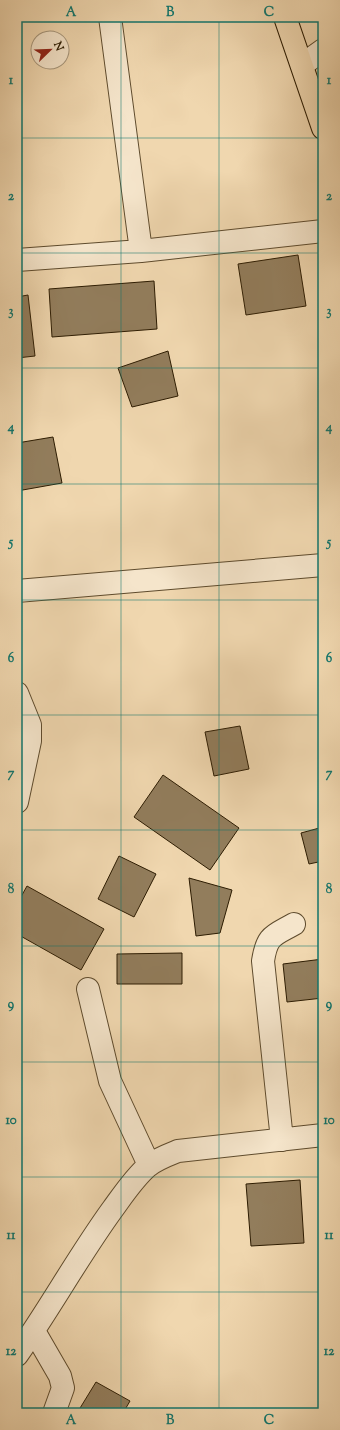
<svg xmlns="http://www.w3.org/2000/svg" width="340" height="1430" font-family="'Sorts Mill Goudy',serif">
  <rect width="100%" height="100%" fill="#f0d7af"/>
  <filter id="stains"><feTurbulence type="fractalNoise" baseFrequency=".005" numOctaves="4"/><feColorMatrix values="0 0 0 0 .2 0 0 0 0 .09 0 0 0 0 .02 0 0 0 .5 -.17"/></filter>
  <radialGradient id="worn" r=".72"><stop offset=".6" stop-color="#630" stop-opacity="0"/><stop offset="1" stop-color="#630" stop-opacity=".3"/></radialGradient>
  <!-- building -->
  <path fill="#927d5c" stroke="#2d1c02" d="M298 255 306 306 246 315 238 264Z
    M154 281 157 329 52 337 49 289Z
    M28 295 35 356 17 358V297Z
    M168 351 178 396 132 407 118 368Z
    M53 437 62 483 17 491V443Z
    M240 726 249 769 214 776 205 732Z
    M163 775 239 828 210 870 134 817Z
    M323 827V861L309 864 301 833Z
    M119 856 156 874 134 917 98 899Z
    M189 878 232 890 220 933 196 936Z
    M27 886 104 929 81 970 17 934V904Z
    M182 953V984H117V954Z
    M323 959V998L287 1002 283 964Z
    M300 1180 304 1243 251 1246 246 1184Z
    M96 1382 130 1401 123 1413H77Z"/>
  <g fill="none" stroke-linecap="round" stroke-linejoin="round">
    <defs>
      <path id="minor" d="M110 17 141 251
        M302 65 323 50
        M17 260 141 251 323 231
        M17 591 323 565
        M17 693 30 725V741L17 802
        M88 989 110 1081 149 1165
        M282 1140 263 961C267 935 273 936 294 924
        M34 1331 60 1376 63 1388 54 1413
        M17 1355C50 1308 78 1257 112 1210 123 1195 134 1178 148 1166 157 1159 168 1155 178 1151L323 1135"/>
      <path id="major" d="M285 17 323 128"/>
    </defs>
    <!-- minor casing -->
    <use href="#minor" stroke="#5e4b2d" stroke-width="24"/>
    <!-- major casing -->
    <use href="#major" stroke="#2d1c02" stroke-width="24"/>
    <!-- minor -->
    <use href="#minor" stroke="#f5e5cb" stroke-width="22"/>
    <!-- major -->
    <use href="#major" stroke="#f0d7af" stroke-width="22"/>
  </g>
  <!-- grid -->
  <path fill="none" stroke="#0f766e" stroke-width="1" stroke-opacity="0.55" d="M121 17V1413M219 17V1413M17 138H323M17 253H323M17 368H323M17 484H323M17 600H323M17 715H323M17 830H323M17 946H323M17 1062H323M17 1177H323M17 1292H323"/>
  <!-- margin -->
  <rect width="340" height="1430" fill="none" stroke="#f0d7af" stroke-width="44"/>
  <!-- north arrow -->
  <g transform="translate(50 50) rotate(67)"><circle r="19" fill="#f5e5cb" stroke="#a5957b"/>
  <path d="M0-3L7 15L0 10L-7 15Z" fill="#8f2418"/>
  <text y="-6" font-size="11" font-weight="bold" text-anchor="middle" fill="#2d1c02">N</text>
  </g>
  <rect x="22" y="22" width="296" height="1386" fill="none" stroke="#0f766e" stroke-width="1.5"/>
  <g font-size="13" text-anchor="middle" font-weight="bold" fill="#0f766e">
    <text x="71" y="16">A</text>
    <text x="170" y="16">B</text>
    <text x="269" y="16">C</text>
    <text x="11" y="84">1</text>
    <text x="329" y="84">1</text>
    <text x="11" y="200">2</text>
    <text x="329" y="200">2</text>
    <text x="11" y="315">3</text>
    <text x="329" y="315">3</text>
    <text x="11" y="431">4</text>
    <text x="329" y="431">4</text>
    <text x="11" y="546">5</text>
    <text x="329" y="546">5</text>
    <text x="11" y="662">6</text>
    <text x="329" y="662">6</text>
    <text x="11" y="777">7</text>
    <text x="329" y="777">7</text>
    <text x="11" y="893">8</text>
    <text x="329" y="893">8</text>
    <text x="11" y="1008">9</text>
    <text x="329" y="1008">9</text>
    <text x="11" y="1124">10</text>
    <text x="329" y="1124">10</text>
    <text x="11" y="1239">11</text>
    <text x="329" y="1239">11</text>
    <text x="11" y="1355">12</text>
    <text x="329" y="1355">12</text>
    <text x="71" y="1424">A</text>
    <text x="170" y="1424">B</text>
    <text x="269" y="1424">C</text>
  </g>
  <rect width="100%" height="100%" filter="url(#stains)"/>
  <rect width="100%" height="100%" fill="url(#worn)"/>
</svg>
